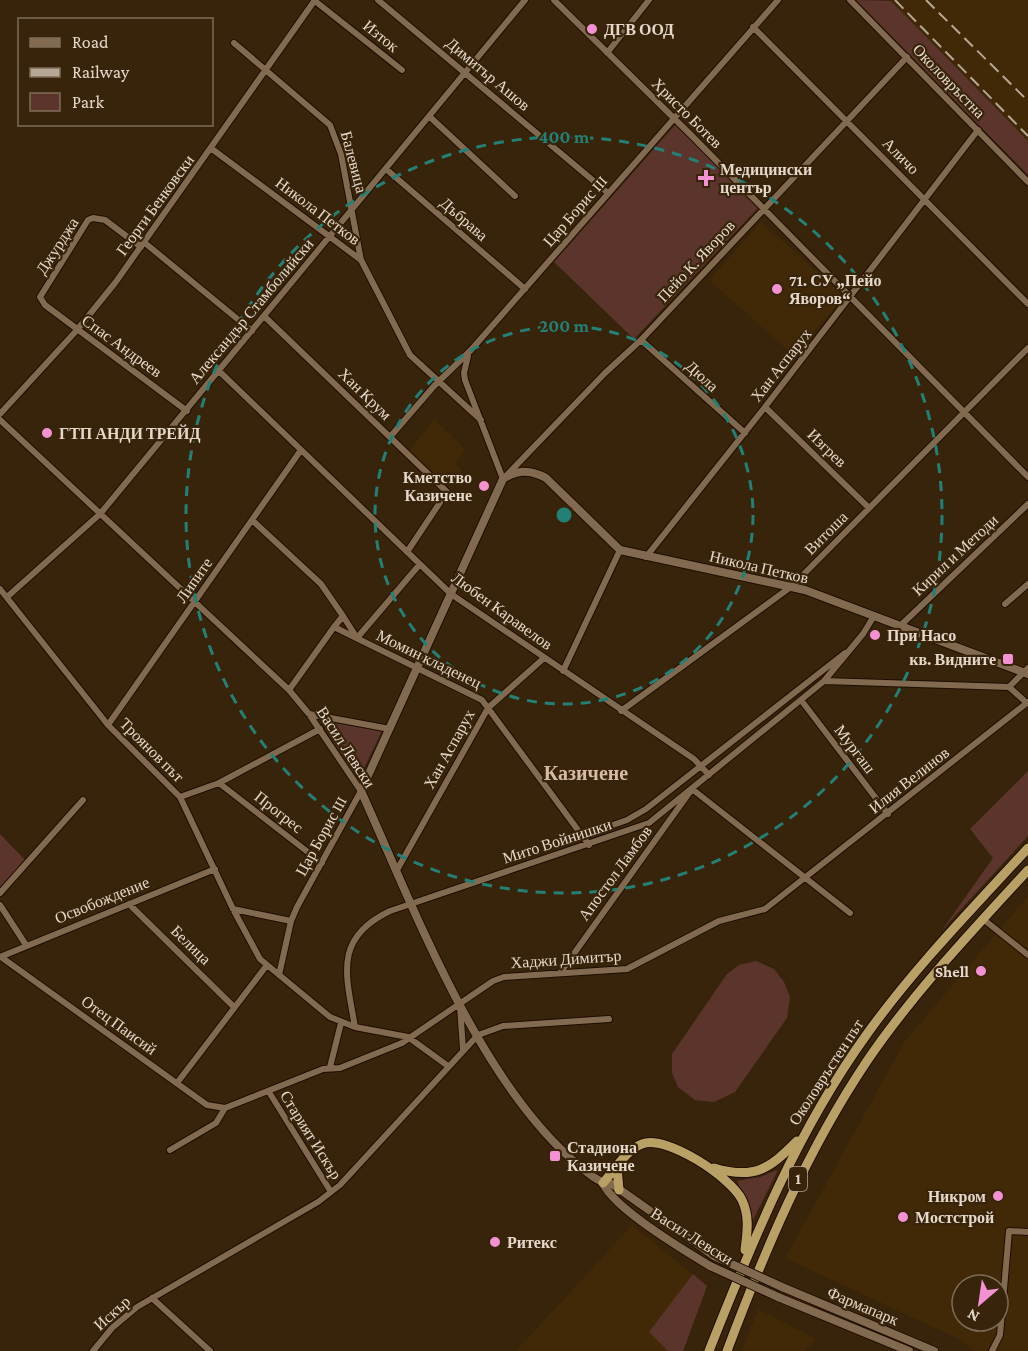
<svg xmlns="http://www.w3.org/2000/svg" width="1028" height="1351" font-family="'Crimson Pro',serif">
  <rect width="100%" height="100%" fill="#38240b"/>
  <!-- built -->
  <path fill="#412907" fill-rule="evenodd" d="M888 0H1028V141L891 1Z
    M761 222 845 297 793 355 709 280Z
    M434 419 465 449 455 464 463 471 457 481 446 486 410 450Z
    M1028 896V1351H974L957 1338 785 1258 905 1041ZM962 1285H998V1321H962Z
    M632 1225 707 1286 683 1351H516Z
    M758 1309 816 1339 805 1351H742Z"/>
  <!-- green -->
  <path fill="#5b352c" d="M856 0 891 1 1028 141V175Z
    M675 125 759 207 634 339 554 262Z
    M337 723 382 731 358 781 326 730Z
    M1028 771V836L942 930 993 858 970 829Z
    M0 834 26 861 0 893Z
    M756 961 774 969 784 982 790 997 787 1018 735 1092 714 1102 695 1100 678 1087 672 1073V1054L727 974 739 965Z
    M777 1170V1172L753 1220 737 1181 760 1177Z
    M693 1274 707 1286 683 1351H668L649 1332Z"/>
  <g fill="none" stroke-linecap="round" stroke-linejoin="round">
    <defs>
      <path id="minor" d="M378 0 608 193
        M554 0 691 135 1028 477
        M850 0 1028 182
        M315 1 402 70
        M753 27 1028 304
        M234 43 330 125 341 154 361 260
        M607 53 649 0
        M430 117 515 196
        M212 149 361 260 410 355 481 420
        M386 169 525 289
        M145 243 252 331
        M141 247 105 220 93 218 88 220 40 297 45 305 187 411
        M264 316 447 492 407 552
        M641 340 745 433
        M468 356 464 373 465 380 503 479
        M219 371 451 594 694 759 709 775
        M765 407 869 508
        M0 414 77 330 115 283 315 0
        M0 420 289 690 309 714 361 791 297 907 291 921 279 975
        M390 437 434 386 471 350 778 0
        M505 477 605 373 641 340 907 57
        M252 520 321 584 343 616 334 627 482 700 589 845
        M646 557 765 407 978 130
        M0 589 108 725 180 797 233 909 260 959 330 1017 355 1027 408 1037 448 1066
        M7 597 100 514 525 0
        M1005 604 1028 584
        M343 616 357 638 420 564
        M900 626 1028 504
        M563 671 620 550
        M824 681 1009 687 1028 668
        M1009 687 1027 703
        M289 690 334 627
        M801 700 888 814
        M621 711 792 586 1028 348
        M309 714 390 729
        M108 725 301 450
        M219 783 322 863
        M180 797 219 783 320 729
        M582 836 627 820 646 809 845 653
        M397 870 488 708 544 658
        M0 893 83 800
        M129 904 234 1007
        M0 905 26 945
        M233 909 291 921
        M983 919 1028 955
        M0 957 215 869
        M1 957 207 1105 225 1108
        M560 973 692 789 850 913
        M460 1007 463 1049
        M355 1027C346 975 333 938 390 911L649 823 824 681 863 634 874 616
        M330 1067 341 1023
        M177 1083 267 965
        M269 1092 331 1192
        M170 1150 216 1123 225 1108 323 1069 340 1068 402 1043 493 981 504 977 627 969 719 921 765 909 1028 702
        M152 1298 210 1351
        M93 1351 112 1328 137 1307 318 1202 340 1185 478 1035 503 1026 609 1019
        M992 1351 1000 1335 1009 1231 1028 1232"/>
      <path id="tertiary" d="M603 1183C613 1208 685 1251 710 1266
        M714 1256 612 1184C598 1183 588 1173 577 1164 478 1080 414 908 361 791L503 479C518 469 531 470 546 478L620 550 805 590 1028 674
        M782 1287 934 1351
        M778 1297 909 1351"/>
      <path id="trunk" d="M617 1167 619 1190
        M714 1168C755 1180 769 1169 797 1141
        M603 1183C614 1171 626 1150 642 1144 666 1134 732 1178 742 1200 750 1217 747 1233 745 1250
        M709 1351C753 1240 797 1131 867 1034 915 967 973 908 1028 848
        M727 1351C765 1250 806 1152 867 1061 914 992 972 931 1028 870"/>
    </defs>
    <!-- minor casing -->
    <use href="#minor" stroke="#1e0d00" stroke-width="8"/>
    <!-- tertiary casing -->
    <use href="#tertiary" stroke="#1e0d00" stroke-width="10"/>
    <!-- trunk casing -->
    <use href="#trunk" stroke="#1e0d00" stroke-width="11"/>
    <!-- minor -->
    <use href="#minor" stroke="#816a50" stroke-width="6"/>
    <!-- tertiary -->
    <use href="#tertiary" stroke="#816a50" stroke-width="8"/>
    <!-- trunk -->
    <use href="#trunk" stroke="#b9a065" stroke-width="9"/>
    <!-- rail -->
    <path stroke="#b6a796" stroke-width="2" stroke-dasharray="12 6" stroke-linecap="butt" d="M895 0 1028 136
      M926 0 1028 101"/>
    <defs>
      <path id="tertiary-bridge" d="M714 1256 782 1287
        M710 1266 778 1297"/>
    </defs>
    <!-- tertiary-bridge casing -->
    <use href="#tertiary-bridge" stroke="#1e0d00" stroke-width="10" stroke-linecap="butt"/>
    <!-- tertiary-bridge -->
    <use href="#tertiary-bridge" stroke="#816a50" stroke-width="8"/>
  </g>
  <!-- distance rings -->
  <g fill="none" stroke="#248077" stroke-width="3" stroke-dasharray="10 8">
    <circle cx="564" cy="515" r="189"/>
    <circle cx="564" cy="515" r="378"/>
  </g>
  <!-- markers -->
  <g fill="#f491d3" stroke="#38240b" stroke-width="2">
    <circle cx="592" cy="29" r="6"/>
    <path d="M703 169h6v6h6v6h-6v6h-6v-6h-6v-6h6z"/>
    <circle cx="777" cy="289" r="6"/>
    <circle cx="47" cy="433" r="6"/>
    <circle cx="484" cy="486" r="6"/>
    <circle cx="875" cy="635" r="6"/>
    <rect x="1002" y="653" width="12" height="12" rx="3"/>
    <circle cx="981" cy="971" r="6"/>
    <rect x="549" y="1150" width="12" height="12" rx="3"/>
    <circle cx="998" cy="1196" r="6"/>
    <circle cx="903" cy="1217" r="6"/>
    <circle cx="495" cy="1242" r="6"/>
  </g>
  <g text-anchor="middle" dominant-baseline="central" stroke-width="4.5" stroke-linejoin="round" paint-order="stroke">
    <!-- shield labels -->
    <rect fill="#38240b" stroke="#b1a291" stroke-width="1.5" x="789" y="1167" width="18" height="24" rx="4.5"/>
    <g font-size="15" font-weight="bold" fill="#e5d8ca">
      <text x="798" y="1179">1</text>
    </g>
    <!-- poi labels -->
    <g font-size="16" font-weight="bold" fill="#e5d8ca" stroke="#38240b" text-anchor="start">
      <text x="604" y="29">ДГВ ООД</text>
      <text x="720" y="169">Медицински<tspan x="720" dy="18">център</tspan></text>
      <text x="789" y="280">71. СУ „Пейо<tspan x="789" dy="18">Яворов“</tspan></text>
      <text x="59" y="433">ГТП АНДИ ТРЕЙД</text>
      <text x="472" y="477" text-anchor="end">Кметство<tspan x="472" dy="18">Казичене</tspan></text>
      <text x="887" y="635">При Насо</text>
      <text x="996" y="659" text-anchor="end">кв. Видните</text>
      <text x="969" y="971" text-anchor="end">Shell</text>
      <text x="567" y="1147">Стадиона<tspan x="567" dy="18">Казичене</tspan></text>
      <text x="986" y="1196" text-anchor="end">Никром</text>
      <text x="915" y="1217">Мостстрой</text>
      <text x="507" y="1242">Ритекс</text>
    </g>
    <!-- street labels -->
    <g font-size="16" fill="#e5d8ca" stroke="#38240b">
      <text transform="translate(381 36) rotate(39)">Изток</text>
      <text transform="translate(488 74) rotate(40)">Димитър Ашов</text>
      <text transform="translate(949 81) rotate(46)">Околовръстна</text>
      <text transform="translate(687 113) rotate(45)">Христо Ботев</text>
      <text transform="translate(901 156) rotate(45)">Аличо</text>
      <text transform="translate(354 162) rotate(75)">Балевица</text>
      <text transform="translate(155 205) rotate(-54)">Георги Бенковски</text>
      <text transform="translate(318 211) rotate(37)">Никола Петков</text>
      <text transform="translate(575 211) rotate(-49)">Цар Борис III</text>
      <text transform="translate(464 219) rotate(41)">Дъбрава</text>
      <text transform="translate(57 246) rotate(-57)">Джурджа</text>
      <text transform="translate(696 261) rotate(-47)">Пейо К. Яворов</text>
      <text transform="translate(251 311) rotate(-50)">Александър Стамболийски</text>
      <text transform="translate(122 346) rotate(36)">Спас Андреев</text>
      <text transform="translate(781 365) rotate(-52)">Хан Аспарух</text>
      <text transform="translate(702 376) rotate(42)">Дюла</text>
      <text transform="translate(365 394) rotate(44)">Хан Крум</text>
      <text transform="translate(827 448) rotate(44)">Изгрев</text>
      <text transform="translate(826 533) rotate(-45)">Витоша</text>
      <text transform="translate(955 555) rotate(-43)">Кирил и Методи</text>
      <text transform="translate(759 567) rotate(13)">Никола Петков</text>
      <text transform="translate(194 580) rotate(-55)">Липите</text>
      <text transform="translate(502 611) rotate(36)">Любен Каравелов</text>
      <text transform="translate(429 659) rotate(26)">Момин кладенец</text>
      <text transform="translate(346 747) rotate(57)">Васил Левски</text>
      <text transform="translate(449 749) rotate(-61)">Хан Аспарух</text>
      <text transform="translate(855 749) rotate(53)">Мургаш</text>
      <text transform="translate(152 750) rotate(45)">Троянов път</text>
      <text transform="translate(909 780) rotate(-38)">Илия Велинов</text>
      <text transform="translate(279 812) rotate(38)">Прогрес</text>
      <text transform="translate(321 836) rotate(-61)">Цар Борис III</text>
      <text transform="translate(557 841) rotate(-18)">Мито Войнишки</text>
      <text transform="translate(615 873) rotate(-54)">Апостол Ламбов</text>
      <text transform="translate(102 900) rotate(-22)">Освобождение</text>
      <text transform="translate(191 945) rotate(44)">Белица</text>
      <text transform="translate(566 959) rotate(-4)">Хаджи Димитър</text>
      <text transform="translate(119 1025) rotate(36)">Отец Паисий</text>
      <text transform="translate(826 1072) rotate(-57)">Околовръстен път</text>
      <text transform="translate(311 1135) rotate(58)">Старият Искър</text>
      <text transform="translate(692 1236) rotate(32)">Васил Левски</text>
      <text transform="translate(863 1306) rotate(23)">Фармапарк</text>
      <text transform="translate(112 1313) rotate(-42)">Искър</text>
    </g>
    <!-- quarter labels -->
    <g font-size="20" font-weight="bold" fill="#d6bca0" stroke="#38240b">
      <text x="586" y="773">Казичене</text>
    </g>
  </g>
  <circle cx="564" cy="515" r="9" fill="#248077" stroke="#38240b" stroke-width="3"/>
  <g font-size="18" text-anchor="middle" font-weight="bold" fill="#248077" stroke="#38240b" stroke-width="4.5" stroke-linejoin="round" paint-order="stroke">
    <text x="564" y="143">400 m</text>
    <text x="564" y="332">200 m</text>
  </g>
  <!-- legend -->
  <rect x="18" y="18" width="195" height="108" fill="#38240b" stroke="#7d6c57" stroke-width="1.5"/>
  <rect x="30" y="38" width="30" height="9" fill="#816a50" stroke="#7d6c57" stroke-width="1.5"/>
  <text x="72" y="48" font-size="18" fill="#e5d8ca">Road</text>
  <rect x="30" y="68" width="30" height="9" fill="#b6a796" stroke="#7d6c57" stroke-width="1.5"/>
  <text x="72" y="78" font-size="18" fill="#e5d8ca">Railway</text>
  <rect x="30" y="93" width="30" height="18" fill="#5b352c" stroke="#7d6c57" stroke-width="1.5"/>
  <text x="72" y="108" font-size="18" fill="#e5d8ca">Park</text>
  <!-- north arrow -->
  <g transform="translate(980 1303) rotate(209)"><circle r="28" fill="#38240b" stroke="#7d6c57" stroke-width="1.5"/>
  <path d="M0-4.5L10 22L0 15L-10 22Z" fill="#f491d3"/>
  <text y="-9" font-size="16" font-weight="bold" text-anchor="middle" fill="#e5d8ca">N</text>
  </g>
</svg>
